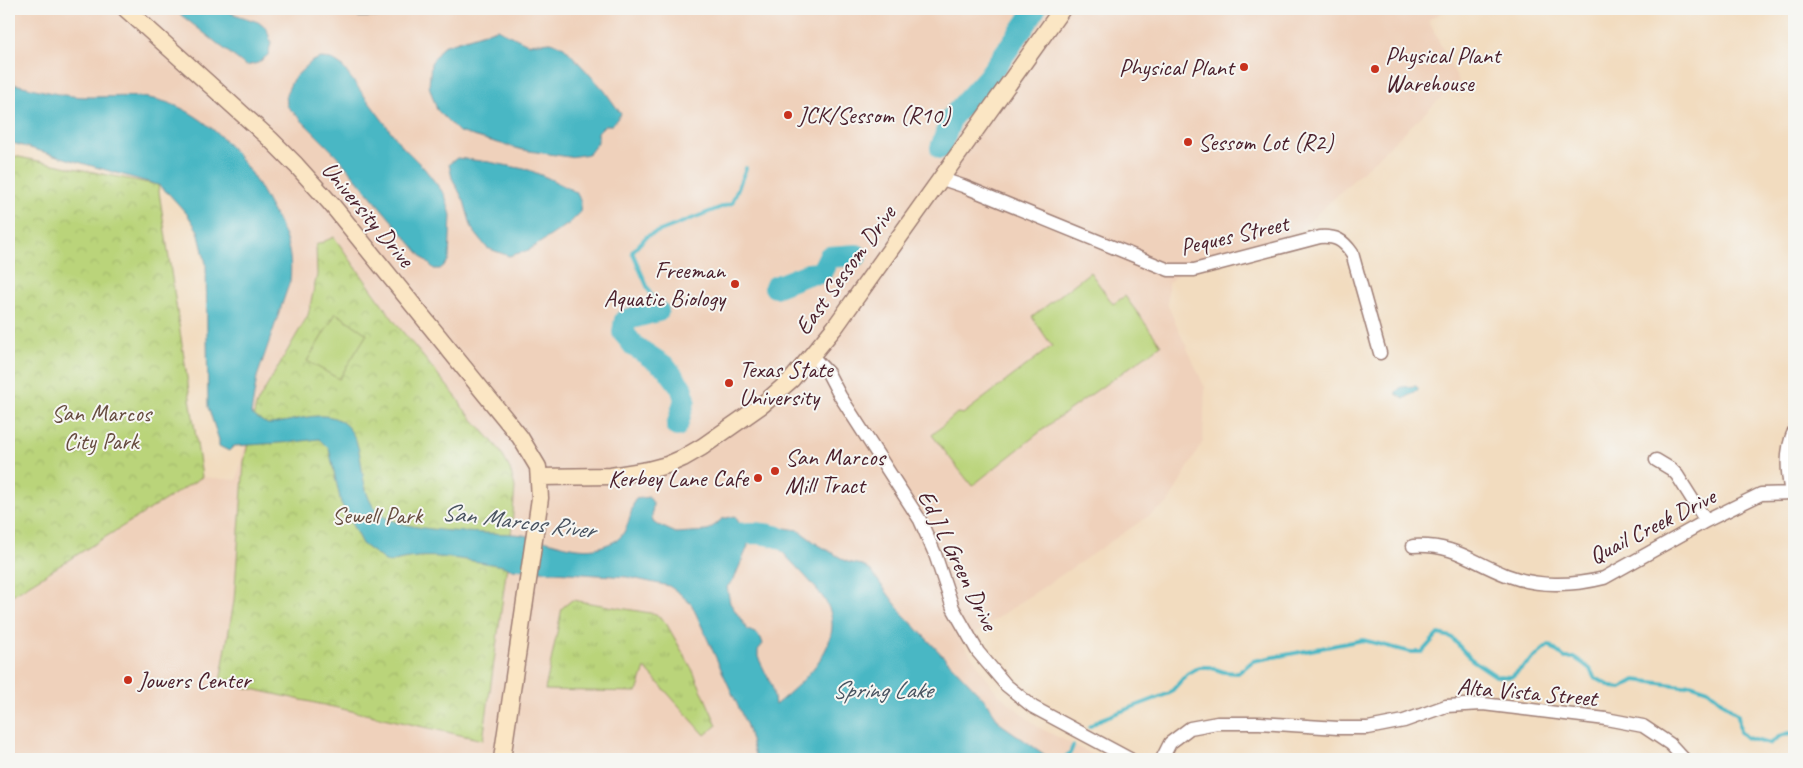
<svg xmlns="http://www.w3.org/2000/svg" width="1803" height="768" font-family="Caveat,sans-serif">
  <defs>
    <pattern id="grass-tufts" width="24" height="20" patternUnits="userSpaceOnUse" patternTransform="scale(1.25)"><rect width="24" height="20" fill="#bad47a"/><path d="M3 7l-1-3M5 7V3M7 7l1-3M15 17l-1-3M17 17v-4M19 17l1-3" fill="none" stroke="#a1b66a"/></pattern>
    <pattern id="park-crowns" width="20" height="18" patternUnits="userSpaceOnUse" patternTransform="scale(1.25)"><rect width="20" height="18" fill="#bad47a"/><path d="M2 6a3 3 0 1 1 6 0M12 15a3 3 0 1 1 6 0" fill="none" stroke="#a1b66a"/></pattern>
  </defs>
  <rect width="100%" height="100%" fill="#f6f6f2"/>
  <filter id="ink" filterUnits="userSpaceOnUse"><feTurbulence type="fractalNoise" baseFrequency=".02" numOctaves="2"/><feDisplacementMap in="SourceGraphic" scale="10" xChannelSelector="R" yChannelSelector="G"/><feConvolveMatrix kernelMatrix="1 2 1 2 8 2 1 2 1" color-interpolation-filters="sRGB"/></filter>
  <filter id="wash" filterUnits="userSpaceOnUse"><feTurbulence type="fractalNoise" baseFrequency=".0096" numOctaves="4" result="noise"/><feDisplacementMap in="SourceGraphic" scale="20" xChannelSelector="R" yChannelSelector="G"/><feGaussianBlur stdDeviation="1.12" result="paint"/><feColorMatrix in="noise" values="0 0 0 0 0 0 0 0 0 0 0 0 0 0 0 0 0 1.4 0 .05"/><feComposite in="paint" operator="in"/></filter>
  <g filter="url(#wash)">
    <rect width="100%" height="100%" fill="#f2dcbf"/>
    <!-- built -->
    <path fill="#efd1bb" d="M9 9H1448L1428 20 1459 81 1297 233 1186 266 1168 283V306L1205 388 1203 441 1168 503 962 642 997 693 1038 727 1102 759H633V756L481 752 480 759H9V597L202 477 237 480 251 414 257 377 266 349 146 98 70 96 9 83Z"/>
    <!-- grass -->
    <path fill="url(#grass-tufts)" stroke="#827a52" d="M572 600 656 614 666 623 692 669 717 725 705 735 645 668 637 692 545 690 562 608Z"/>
    <!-- park -->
    <path fill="url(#park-crowns)" stroke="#827a52" d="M9 155 158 185 202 477 9 597Z
      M334 237 398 326 458 399 462 407 499 449 510 469 515 487 512 526 500 619 483 740 220 682 234 601 244 462 256 405 308 315 317 275 316 245Z"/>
    <!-- pitch -->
    <path fill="#bad47a" stroke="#827a52" d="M1090 272 1113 304 1125 296 1161 345 1055 420 972 486 932 435 957 413 963 414 1052 346 1032 317Z
      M336 313 367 334 339 379 307 361Z"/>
    <!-- water -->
    <path fill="#49b7c4" stroke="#4a6b78" d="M175 9H219L258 22 267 29 271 43 268 55 258 63 246 66 181 15Z
      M321 9H412L381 17H359Z
      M497 29 528 44 551 42 564 47 604 90 621 114 612 125H605L598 132V142L589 154 569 157 523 150 459 132 437 110 429 86 431 63 443 46Z
      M321 58 331 59 342 66 401 145 424 168 445 195 451 215 449 259 446 264 440 269H434L424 259 337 156 287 106 286 94 293 79 312 61Z
      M9 83C30 87 51 94 72 96 97 99 124 94 149 98 201 106 240 151 264 195 280 226 294 243 290 281L257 377 251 414C256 417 262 422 268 424 272 425 278 422 283 422 300 419 326 410 342 422 371 443 353 490 380 514 401 532 484 533 513 534 539 535 569 552 595 548 601 547 612 543 617 540 629 531 630 512 635 499L649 497 653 503 652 518 654 523 676 533 707 531 722 519 735 516 745 533 748 546 734 579 727 587 730 603 748 630 755 633 761 638 763 644 758 650V657L772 686 775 705C804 682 851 639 824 599 811 580 793 565 778 547L785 528 798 530 817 544 848 562 862 565 871 571 903 614 985 700 1001 724 1051 759H756L747 726 692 605 679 593 669 586 627 577 510 569 503 566C465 560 424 550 388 563L362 544 341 503 329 449 319 439 294 442 234 446 229 451 219 446V440L208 407 206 264 198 231 187 214 169 194 158 185 9 142Z
      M457 158 489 162 529 170 548 178 576 192 581 201 580 213 570 223 529 250 509 256 487 248 472 229 464 201 452 178 449 164Z
      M1416 386 1419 389 1404 399 1395 393 1401 387Z"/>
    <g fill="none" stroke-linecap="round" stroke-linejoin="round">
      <!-- stream -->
      <path stroke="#49b7c4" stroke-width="4" d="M658 311 632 252 647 236 732 203 746 168
        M1089 727 1101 719 1170 693 1187 674 1199 667H1209L1224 672 1238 673 1253 661 1363 640 1410 652H1422L1438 634 1451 637 1471 659 1496 676 1511 677 1549 645 1565 658H1575L1581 662 1590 669 1594 677 1612 687 1621 688 1635 680 1682 686 1690 684 1708 690 1738 715 1740 732 1747 738 1769 744 1780 736 1790 733
        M1063 759 1070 753 1073 746"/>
      <!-- river -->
      <path stroke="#49b7c4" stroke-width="22" d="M941 148 951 118 988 77 1025 25 1035 9
        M775 287 808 274 821 273 829 257 857 255
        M658 311 625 320 623 332 634 346 666 367 681 387 685 399 677 426
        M716 544C722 541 727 536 733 535 739 533 747 533 753 533 777 534 787 539 805 555"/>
    </g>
  </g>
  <g filter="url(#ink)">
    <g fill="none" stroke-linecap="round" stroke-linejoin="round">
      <defs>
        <path id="street" d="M942 179 963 186 1169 270H1194L1320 237C1336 236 1343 240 1352 253L1380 353
          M812 356 828 373 840 396 920 520 935 554 953 608 978 652 1006 685 1033 707 1130 759
          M1656 460 1671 469 1677 475 1706 521
          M1413 546C1455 544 1470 561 1506 575 1537 587 1573 586 1604 578L1706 521 1761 494 1791 493C1787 472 1785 451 1794 431
          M1162 759 1170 743 1190 728 1217 723H1260L1338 728H1368L1404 721 1446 706 1483 704 1606 719 1643 726 1670 744 1684 759"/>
        <path id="secondary" d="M126 9 270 139 296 165 332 205 520 437 538 467 540 498 502 759
          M540 477 611 476 648 470 667 465 683 458 702 447 762 405 792 379 835 327 1062 9"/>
      </defs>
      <!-- street casing -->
      <use href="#street" stroke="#9e7e75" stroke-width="15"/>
      <!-- secondary casing -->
      <use href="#secondary" stroke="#9e7e75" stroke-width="19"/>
      <!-- street -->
      <use href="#street" stroke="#fff" stroke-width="12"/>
      <!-- secondary -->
      <use href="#secondary" stroke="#fbe6c4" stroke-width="16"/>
    </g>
  </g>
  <!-- markers -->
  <g fill="#c8321e" stroke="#f6f6f2" stroke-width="2">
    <circle cx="1244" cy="67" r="5"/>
    <circle cx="1375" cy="69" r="5"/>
    <circle cx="788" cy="115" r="5"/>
    <circle cx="1188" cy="142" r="5"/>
    <circle cx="735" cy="284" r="5"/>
    <circle cx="729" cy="383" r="5"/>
    <circle cx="775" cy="471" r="5"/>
    <circle cx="758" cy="478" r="5"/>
    <circle cx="128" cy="680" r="5"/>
  </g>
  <g text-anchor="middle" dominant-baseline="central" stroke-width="4" stroke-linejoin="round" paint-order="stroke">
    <!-- poi labels -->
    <g font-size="24" fill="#4a1f2b" stroke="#f6f6f2" text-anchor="start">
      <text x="1385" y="55">Physical Plant<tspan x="1385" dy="28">Warehouse</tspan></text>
      <text x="1234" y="67" text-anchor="end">Physical Plant</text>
      <text x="798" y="115">JCK/Sessom (R10)</text>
      <text x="1198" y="142">Sessom Lot (R2)</text>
      <text x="725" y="270" text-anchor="end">Freeman<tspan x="725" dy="28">Aquatic Biology</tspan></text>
      <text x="739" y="369">Texas State<tspan x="739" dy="28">University</tspan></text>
      <text x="785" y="457">San Marcos<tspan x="785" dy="28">Mill Tract</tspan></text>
      <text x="748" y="478" text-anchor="end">Kerbey Lane Cafe</text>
      <text x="138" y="680">Jowers Center</text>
    </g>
    <!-- street labels -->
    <g font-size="24" fill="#4a1f2b" stroke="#f6f6f2">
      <text transform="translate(368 214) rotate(50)">University Drive</text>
      <text transform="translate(1234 235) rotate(-13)">Peques Street</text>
      <text transform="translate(845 270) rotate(-54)">East Sessom Drive</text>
      <text transform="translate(1652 526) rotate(-27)">Quail Creek Drive</text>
      <text transform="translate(958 560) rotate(64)">Ed J L Green Drive</text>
      <text transform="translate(1527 692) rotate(5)">Alta Vista Street</text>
    </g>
    <!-- park labels -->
    <g font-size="24" fill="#664c3f" stroke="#f6f6f2">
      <text x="101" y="413">San Marcos<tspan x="101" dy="28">City Park</tspan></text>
      <text x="377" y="515">Sewell Park</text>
    </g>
    <!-- water labels -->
    <g font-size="25" font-style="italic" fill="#4a5461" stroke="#f6f6f2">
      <text transform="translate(518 521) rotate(7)">San Marcos River</text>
      <text x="882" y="690">Spring Lake</text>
    </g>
  </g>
  <!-- margin -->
  <rect width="1803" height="768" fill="none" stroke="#f6f6f2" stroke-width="30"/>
</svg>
